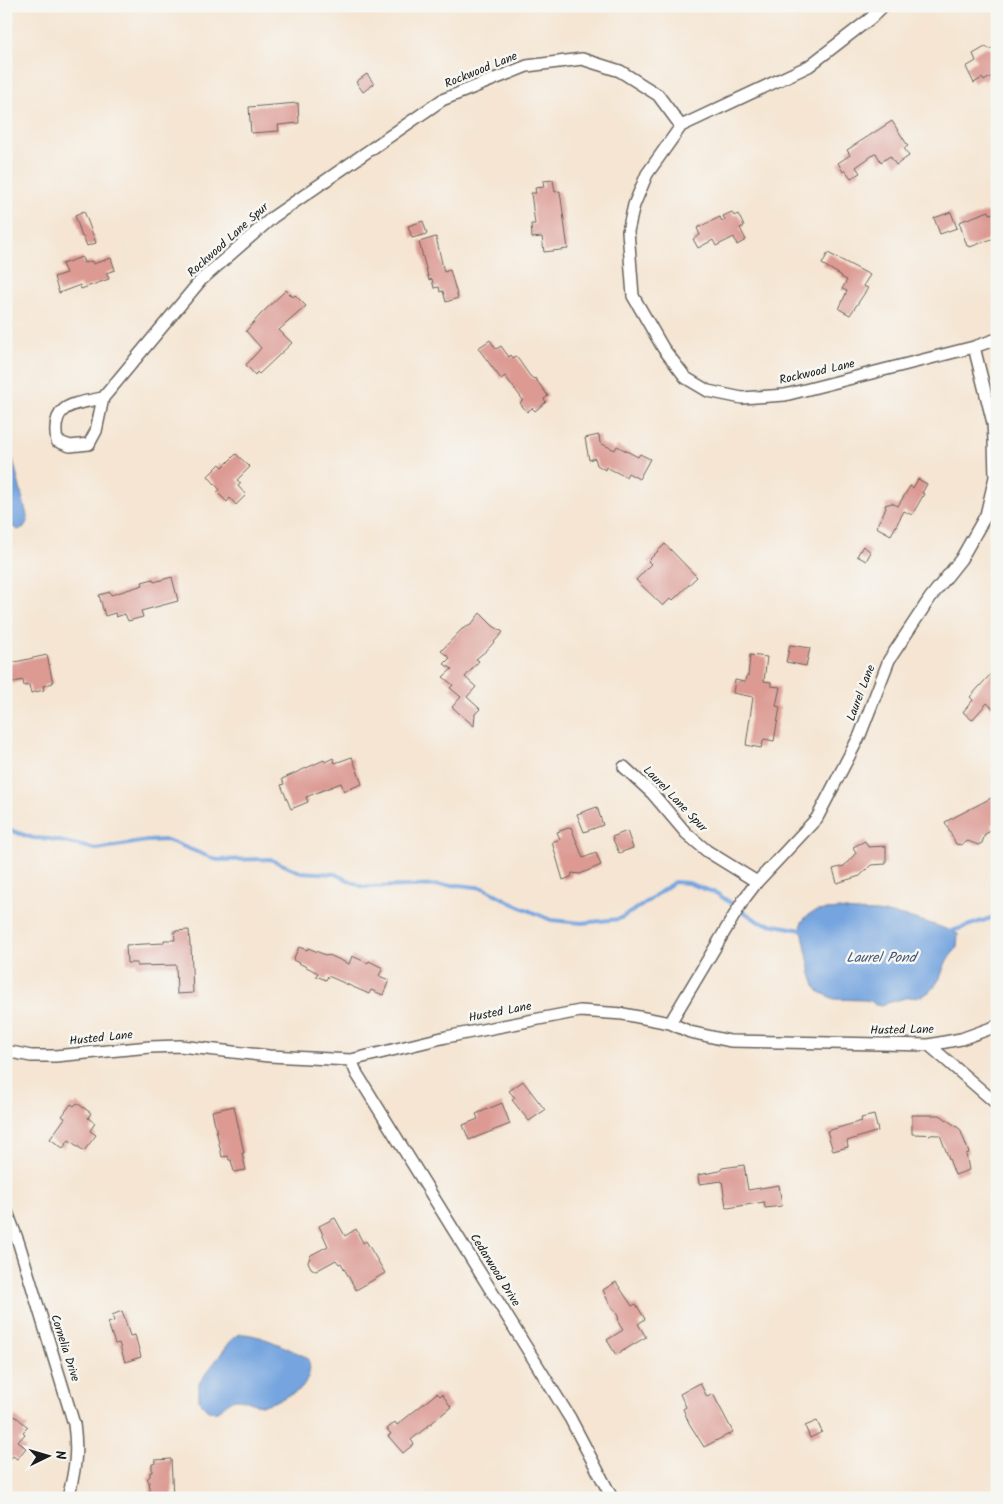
<svg xmlns="http://www.w3.org/2000/svg" width="1003" height="1504" font-family="Kalam,sans-serif">
  <rect width="100%" height="100%" fill="#f6f6f2"/>
  <filter id="ink" filterUnits="userSpaceOnUse"><feTurbulence type="fractalNoise" baseFrequency=".02" numOctaves="2"/><feDisplacementMap in="SourceGraphic" scale="10" xChannelSelector="R" yChannelSelector="G"/><feConvolveMatrix kernelMatrix="1 2 1 2 8 2 1 2 1" color-interpolation-filters="sRGB"/></filter>
  <filter id="wash" filterUnits="userSpaceOnUse"><feTurbulence type="fractalNoise" baseFrequency=".0096" numOctaves="4" result="noise"/><feDisplacementMap in="SourceGraphic" scale="20" xChannelSelector="R" yChannelSelector="G"/><feGaussianBlur stdDeviation="1.12" result="paint"/><feColorMatrix in="noise" values="0 0 0 0 0 0 0 0 0 0 0 0 0 0 0 0 0 1.4 0 .05"/><feComposite in="paint" operator="in"/></filter>
  <g filter="url(#wash)">
    <rect width="100%" height="100%" fill="#f5e5d2"/>
    <!-- water -->
    <path fill="#75a4df" stroke="#48607e" d="M6 432 28 520 24 527 18 530 6 523Z
      M839 909C854 912 870 911 886 913 911 917 935 924 958 934L957 947 946 962 940 978 933 989 923 996 905 998 881 1005H875L871 1001 864 1000 834 999 818 991 815 986 811 974 801 924C809 908 822 911 839 909Z
      M240 1334C258 1333 289 1349 306 1357 313 1365 309 1379 302 1388 296 1393 271 1404 263 1405 253 1405 246 1399 237 1399 224 1399 221 1418 207 1409 205 1408 202 1403 199 1401V1383L230 1342 234 1337Z"/>
    <g fill="none" stroke-linecap="round" stroke-linejoin="round">
      <!-- stream -->
      <path stroke="#75a4df" stroke-width="4" d="M6 829 33 838 50 839 96 849 147 841 167 840 217 860 270 859 300 872 335 874 363 887 459 885 484 888 514 904 551 920 582 923 619 919 641 906 674 882 688 883 716 893 759 922 807 931
        M949 932 997 916"/>
    </g>
    <g id="blocks">
      <!-- building -->
      <path fill="#dc9a93" d="M997 45V73L984 81 982 78 974 83 966 67 976 61 973 54 985 47 990 49Z
        M367 74 374 84 363 92 356 82Z
        M298 103 299 123 278 125 279 131 251 133 249 107Z
        M892 121 908 146 904 148 909 156 896 165 890 156 881 162 876 153 856 167 860 173 851 178 845 170 843 172 838 163 850 155 847 150Z
        M553 180 555 192 560 191 568 249 544 252 542 237 532 238 531 224H535L531 193H536L535 188 544 187 543 181Z
        M84 211 96 243 87 246 83 236 82 237 75 215Z
        M989 211 990 214 997 212V237L970 247V246H967L959 222Z
        M732 212 734 216 738 214 744 226 740 228 746 240 737 245 734 237 716 246 713 240 698 248 693 239 700 235 697 228 720 217 722 222 725 220 723 216Z
        M951 212 957 228 940 234 934 218Z
        M423 221 427 234 412 238 408 226Z
        M436 237 444 272 450 270 458 298 446 302 443 291 440 292 439 287 434 288 432 279 429 280 419 242Z
        M828 253 870 275 863 286 868 288 850 315 839 309 847 291 842 289 847 280 841 277 842 276 822 264Z
        M82 257 84 263 92 261 93 264 111 258 115 270 106 273 109 279 81 289 80 285 59 293 54 277 66 273 62 264Z
        M286 290 293 297 295 295 306 306 279 330 292 343 259 374 257 372 255 375 246 365 261 348 246 331 261 314Z
        M490 340 496 349 501 346 509 357 511 355 513 358 516 356 530 376 534 379 535 378 548 396 544 399 546 402 535 411 532 408 527 412 520 403 523 400 505 376 501 379 478 348Z
        M599 435 600 443 615 450 617 446 638 457 640 454 650 459 639 479 628 473 626 477 606 467 605 470 597 465 595 458 589 460 585 438Z
        M236 454 250 467 237 480 241 483 238 486 246 495 236 505 230 498 227 502 217 492 220 490 208 476 220 464 223 467Z
        M918 479 927 484 922 493 924 494 912 515 904 511 891 535 876 527 886 508 885 505 892 503 898 506 910 486 913 488Z
        M665 544 697 577 673 600 671 598 663 606 636 580 651 564 648 561Z
        M863 546 871 552 866 561 857 556Z
        M172 577 178 601 141 611 143 617 128 621 125 614 116 617 115 613 105 616 99 595 110 592 111 595 143 585 142 582 153 579 154 582Z
        M480 613 493 626 503 632 487 650 476 659 479 661 465 677 476 687 467 697 480 709 475 714 474 726 452 707 461 697 450 688 453 685 443 677 452 669 444 664 450 658 441 651 462 629 471 625Z
        M790 645 810 648 806 666 786 662Z
        M47 655 53 683 43 686 44 690 31 693 29 685 24 686 23 680 10 683 6 664Z
        M750 655 767 657 764 681 771 682V686L780 687 776 706 780 707 774 741 764 739 761 748 746 745 753 697 733 693 735 680 745 682 746 676H748Z
        M997 667V712L987 703 972 720 963 712 973 700 970 697Z
        M352 757 362 784 344 791 341 783 306 797 308 802 291 809 281 785 284 784 282 779 324 760 325 762 333 758 335 763Z
        M997 795V822L991 825 993 830 985 834 982 843 978 845 968 841 961 845 956 844 945 822Z
        M597 807 603 825 584 832 577 814Z
        M571 827 583 858 596 853 601 865 580 874 572 873 571 877 563 880 552 842 560 839 557 832Z
        M627 831 633 848 619 853 612 837Z
        M865 841 868 847 886 846V864L871 865 860 876 837 883 833 869 844 866 856 853 853 847Z
        M189 930 190 946H191L193 993 177 994 176 965 137 966V963H127L126 945 164 943V940H175L174 931Z
        M299 947 307 950 308 948 328 956 329 955 349 964 352 956 368 963 369 961 383 968 379 976 389 980 383 995 371 990 369 994 328 976 326 980 316 976 318 973 293 960Z
        M523 1081 545 1110 529 1121 512 1100 515 1098 509 1091Z
        M77 1103 91 1113 88 1118 95 1123 90 1131 96 1135 84 1151 69 1140 63 1148 50 1139 65 1118 62 1116 71 1104 74 1106Z
        M502 1103 510 1124 469 1140 463 1125 478 1119 476 1114Z
        M234 1106 244 1153H242L246 1170 234 1172 231 1160H229L228 1156 222 1157 212 1111Z
        M874 1115 878 1131 847 1141 848 1147 833 1151 827 1131 862 1121 861 1118Z
        M912 1115H940L960 1129 969 1153 966 1154 969 1170 955 1175 940 1135 912 1134Z
        M744 1165 748 1190 779 1185 782 1206 765 1208 764 1202 728 1208 726 1207 722 1181 699 1184 698 1175 720 1171 722 1168Z
        M335 1218 345 1236 356 1229 363 1243 366 1241 385 1273 356 1290 341 1263 339 1264 336 1260 316 1271 311 1268 308 1262 311 1255 328 1246 319 1226Z
        M616 1282 632 1306 636 1304 645 1319 638 1324 646 1337 616 1355 607 1340 623 1330 619 1324 618 1316 608 1301 603 1290Z
        M122 1311 130 1336 135 1335 141 1357 125 1362 119 1343 115 1344 108 1323 114 1321 112 1315Z
        M700 1383 707 1397 713 1394 733 1432 704 1447 689 1423 683 1409 686 1407 680 1394Z
        M437 1393 440 1396 442 1394 451 1407 411 1440 414 1444 403 1453 388 1436 391 1434 387 1429 395 1422 397 1425Z
        M15 1416 28 1427 23 1432 25 1434 18 1442 26 1448 17 1459 13 1456 6 1464V1427Z
        M817 1421 822 1432 810 1438 805 1426Z
        M171 1459 173 1497 151 1498 149 1481 147 1479 150 1476V1472H152V1464L156 1463 155 1460Z"/>
    </g>
  </g>
  <g filter="url(#ink)">
    <use href="#blocks" fill-opacity="0" stroke="#68625c" stroke-width="1"/>
    <g fill="none" stroke-linecap="round" stroke-linejoin="round">
      <defs>
        <path id="minor" d="M681 126 647 174 634 205 628 231 633 296 663 348 686 378 708 391 742 398 785 395 974 347 997 339
          M103 398C75 404 50 403 57 441L70 446 89 444 96 431 103 398 201 280 273 217 442 100 527 66 582 59 620 71 658 95 681 126 809 66 871 18 883 6
          M624 767 652 793 686 833 707 851 757 882
          M670 1023 744 899 757 882 817 818 860 735 889 660 930 598 961 559 986 515 995 477 994 440 993 423 974 347
          M929 1045 997 1104
          M6 1051 31 1056H55L150 1047 180 1046 269 1056 351 1060 446 1037 580 1011 623 1014 670 1023 690 1032 730 1041 929 1045 961 1039 997 1026
          M351 1060 357 1074 570 1418 612 1498
          M6 1209 19 1244 74 1424C78 1452 75 1471 68 1498"/>
      </defs>
      <!-- minor casing -->
      <use href="#minor" stroke="#68625c" stroke-width="14"/>
      <!-- minor -->
      <use href="#minor" stroke="#fff" stroke-width="11"/>
    </g>
  </g>
  <g text-anchor="middle" dominant-baseline="central" stroke-width="5" stroke-linejoin="round" paint-order="stroke">
    <!-- street labels -->
    <g font-size="12" fill="#1c1c1c" stroke="#f6f6f2">
      <text transform="translate(481 70) rotate(-22)">Rockwood Lane</text>
      <text transform="translate(228 240) rotate(-42)">Rockwood Lane Spur</text>
      <text transform="translate(817 372) rotate(-13)">Rockwood Lane</text>
      <text transform="translate(861 693) rotate(-69)">Laurel Lane</text>
      <text transform="translate(675 799) rotate(46)">Laurel Lane Spur</text>
      <text transform="translate(500 1012) rotate(-11)">Husted Lane</text>
      <text transform="translate(902 1030) rotate(-1)">Husted Lane</text>
      <text transform="translate(101 1038) rotate(-6)">Husted Lane</text>
      <text transform="translate(495 1270) rotate(58)">Cedarwood Drive</text>
      <text transform="translate(65 1348) rotate(72)">Cornelia Drive</text>
    </g>
    <!-- water labels -->
    <g font-size="14" font-style="italic" fill="#445974" stroke="#f6f6f2">
      <text x="881" y="958">Laurel Pond</text>
    </g>
  </g>
  <!-- margin -->
  <rect width="1003" height="1504" fill="none" stroke="#f6f6f2" stroke-width="25"/>
  <!-- north arrow -->
  <g transform="translate(48 1456) rotate(85)" stroke="#f6f6f2" stroke-width="4" paint-order="stroke">
  <path d="M0-4L9 19L0 12L-9 19Z" fill="#1c1c1c"/>
  <text y="-8" font-size="14" font-weight="bold" text-anchor="middle" fill="#1c1c1c">N</text>
  </g>
</svg>
